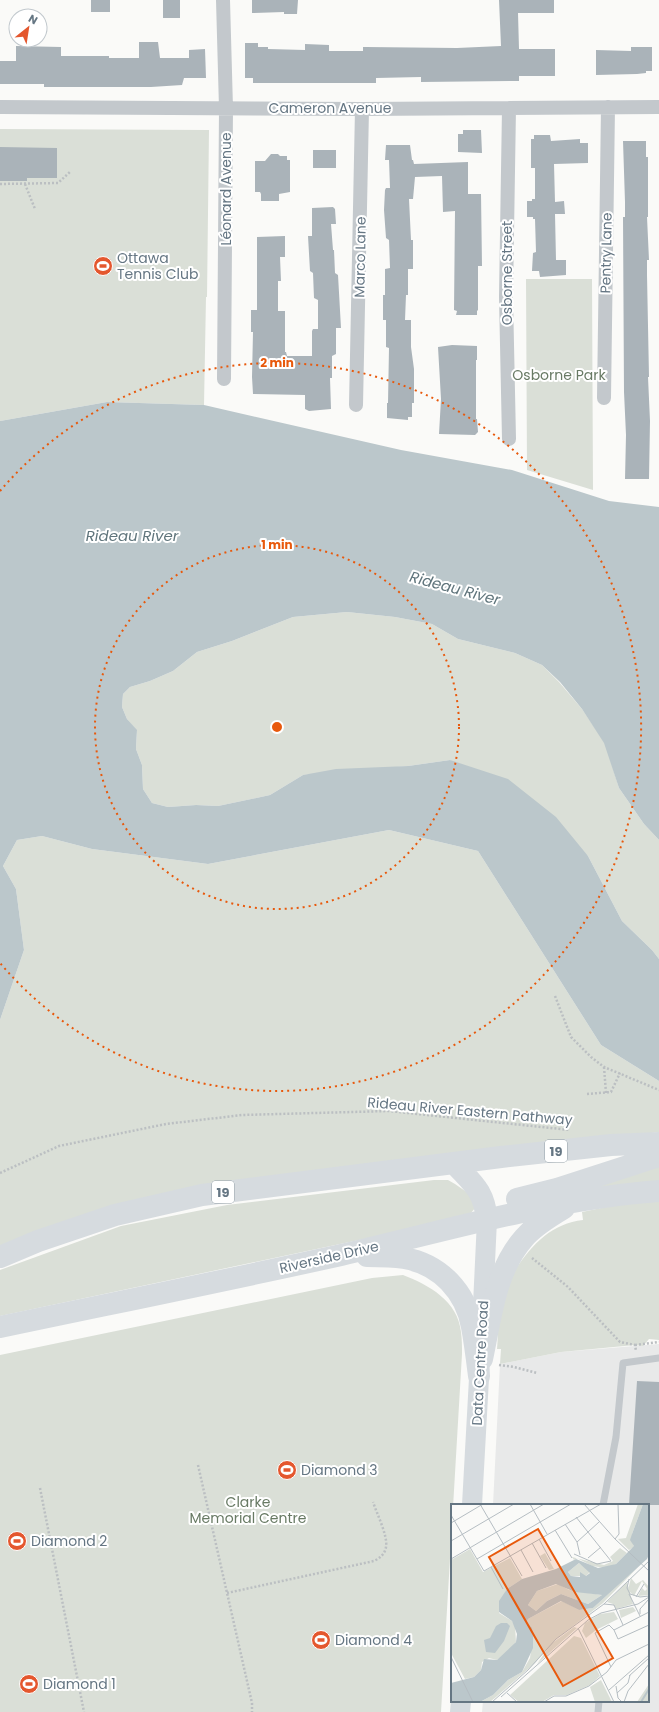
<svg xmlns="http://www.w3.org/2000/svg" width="659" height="1712" font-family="Poppins,sans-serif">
  <rect width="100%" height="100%" fill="#fafaf8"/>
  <!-- built -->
  <path fill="#e8e9e9" d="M659 1344V1712H482L483 1701H648V1505H493L500 1364 561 1352Z"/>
  <!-- green -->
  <path fill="#dadfd7" d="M0 129 209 130 207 297H206L204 405 107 402 0 421Z
    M526 279H592L593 490 527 470Z
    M347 612 395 617 432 624 458 639 515 653 542 665 559 682 582 709 605 743 619 788 644 824 659 840V959L652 950 622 921 588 856 450 760 408 766 303 775 270 795 218 806 196 805 168 807 152 803 143 789 142 765 136 749 137 731 127 719 122 707 123 694 130 687 150 681 173 671 197 652 232 641 293 617Z
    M389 830 478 851 601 1045 659 1081V1132L202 1195 0 1257V1020L24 950 16 889 3 866 17 840 42 836 92 849 208 864Z
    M659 1164V1182L596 1189 595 1185Z
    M434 1180H448L455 1184 468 1193 476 1207 470 1214 458 1219 0 1316V1270L121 1226 227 1205Z
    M659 1201V1340L649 1339 643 1346 635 1345 561 1352 500 1364 501 1349H497C499 1329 496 1305 504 1287 507 1281 512 1275 516 1269 532 1244 553 1223 583 1220L582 1212 621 1204Z
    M403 1275C429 1285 458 1301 461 1332 462 1340 462 1347 462 1354L441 1712H0V1355L372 1278Z"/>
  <!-- water -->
  <path fill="#bbc7cb" d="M107 402 204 405 401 450 512 470 609 501 659 507V840L644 824 619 788 604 743 582 709 560 682 542 665 515 653 458 639 432 624 395 617 347 612 293 617 232 641 197 652 173 671 150 681 130 687 123 694 122 707 127 719 137 730 136 749 142 765 143 789 152 803 168 807 196 805 218 806 270 795 303 775 336 769 408 766 450 760 508 779 556 817 588 856 622 921 652 950 659 959V1081L601 1045 478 851 389 830 208 864 92 849 42 836 17 840 3 866 16 889 24 950 0 1020V421Z"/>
  <!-- building -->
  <path fill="#aab3b9" d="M91 0H110V12H91Z
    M163 0H180V18H163Z
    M252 0H298L297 14H284V12L252 13Z
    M499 0H554V13H518L519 49H555V76H519V81L421 82V77L376 78V83H253V78H245V43H258V47H268V49L305 50V44L329 45V51H363V47H366L457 48 501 46Z
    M139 42H158L160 58H189V50L205 49 206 78H184L182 85 151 87H44V84H0V61H16V46L61 47V56H109V58H139Z
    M631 47H652V71H646V73L637 74 596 75V50L631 51Z
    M463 130H481L482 153 458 152V134H463Z
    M534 135H550L551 141 580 139V143H588V163L554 164 555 202 564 201 565 214H555L556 260H566V275L540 277 539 271H532L533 253 536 252 535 219H533V217H527V201H532V199H535V168H531V139H534Z
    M623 141H646V157H648V217H647L649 260H647V275L649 377H648L650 421 649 479H625L626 435 624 392 623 217H625V202Z
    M386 145H410L412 160H413L414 164 468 162V194H481L482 266H478V311L477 310V315H456L457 311 454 310 455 211 443 212 442 176 415 177 413 199H409L411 240H413V269H408V295H406L405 320H411V347L414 369V403H412V417H408V420L387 418V403H388L389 348 386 347V320H383V295H385V269L390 268 389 240 386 238 384 210 385 190 386 188H390L389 160H385Z
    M0 147 57 148V178H27V181H0Z
    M313 150H336V168H313Z
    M271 154H278L280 156H287V160H290V192L279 194V201H261V194L260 192H255V161H265Z
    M333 207 335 209 336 224H331L333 250H334L335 273 338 275 341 328H336V354L332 356V378H330L331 409 309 411 305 409V395L253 394 252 377 253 332H251V310H257V237L285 236V257H280L281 281H278V311H285V352H286L287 356H312V331L313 329H318V300L314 298 313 273 310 271 308 236H312V208Z
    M452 345 477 346V360H476V419H477L478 432 475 435 439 434 441 399 438 347Z
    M637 1381 659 1382V1505H629Z"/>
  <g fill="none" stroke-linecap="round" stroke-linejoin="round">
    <!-- path -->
    <path stroke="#bbbfc2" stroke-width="2.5" stroke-dasharray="2 2" stroke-linecap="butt" d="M0 184 58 183 71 171
      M25 184 35 209
      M555 996 571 1037 591 1057 604 1067 659 1090
      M604 1067 606 1093
      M587 1094 611 1092 620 1073
      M0 1173 59 1146 166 1124 242 1115 389 1111 570 1130
      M532 1258 568 1287 620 1342 635 1345 636 1351
      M635 1345 659 1342
      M499 1365 514 1367 537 1373
      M198 1465 252 1703V1712
      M40 1488 84 1712
      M227 1593 374 1561C380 1558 385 1554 386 1547 388 1536 377 1514 373 1502"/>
    <!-- service -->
    <path stroke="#c3c8cc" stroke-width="7" d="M603 1505 616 1437 623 1363 659 1358
      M598 1712 599 1701"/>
    <!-- minor -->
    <path stroke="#c3c8cc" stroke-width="14" d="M223 0 226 108 224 379
      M0 107 362 109 659 107
      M509 108 506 297 509 439
      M604 398 608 107
      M356 405 362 109"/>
    <!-- secondary -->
    <path stroke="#d6dbdf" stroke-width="20" d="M482 1326 487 1220
      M472 1505 480 1360
      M460 1712 461 1701"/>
    <!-- primary -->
    <path stroke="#d6dbdf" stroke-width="22" d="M454 1163C473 1184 484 1190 487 1220
      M517 1199 557 1189 659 1156
      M367 1256C379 1256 392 1256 404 1258 440 1264 466 1292 472 1327 475 1343 477 1360 479 1376
      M0 1257 38 1241 115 1215 202 1195 501 1157 611 1145 659 1143
      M0 1327C114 1303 228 1280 341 1255 446 1231 551 1199 659 1191
      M482 1359C491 1317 495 1271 524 1238 535 1225 550 1217 564 1208"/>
  </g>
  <!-- distance rings -->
  <g fill="none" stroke="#e8590c" stroke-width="2" stroke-dasharray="2 4">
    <circle cx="277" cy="727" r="182"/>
    <path d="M0 491A364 364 0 1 1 0 963"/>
  </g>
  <!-- icons -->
  <defs>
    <symbol id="stadium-disc" viewBox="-11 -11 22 22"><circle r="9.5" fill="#e4572e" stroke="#fff"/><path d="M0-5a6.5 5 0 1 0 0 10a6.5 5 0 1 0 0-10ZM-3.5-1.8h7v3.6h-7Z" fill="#fff"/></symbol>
  </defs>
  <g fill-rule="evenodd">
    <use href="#stadium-disc" x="92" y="255" width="22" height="22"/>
    <use href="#stadium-disc" x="276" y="1459" width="22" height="22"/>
    <use href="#stadium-disc" x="6" y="1530" width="22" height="22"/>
    <use href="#stadium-disc" x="310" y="1629" width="22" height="22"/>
    <use href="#stadium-disc" x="18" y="1673" width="22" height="22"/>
  </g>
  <g text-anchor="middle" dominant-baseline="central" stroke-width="4" stroke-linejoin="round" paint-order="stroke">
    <!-- shield labels -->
    <g fill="#fff" stroke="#939fa8" stroke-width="1">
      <rect x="545" y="1140" width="22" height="22" rx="3"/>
      <rect x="212" y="1181" width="22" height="22" rx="3"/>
    </g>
    <g font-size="13" font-weight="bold" fill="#657683">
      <text x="556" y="1151">19</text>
      <text x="223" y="1192">19</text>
    </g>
    <!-- street labels -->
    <g font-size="14" fill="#657683" stroke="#fff">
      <text x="330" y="108">Cameron Avenue</text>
      <text transform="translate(226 189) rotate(-90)">Léonard Avenue</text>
      <text transform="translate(606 253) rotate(-89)">Pentry Lane</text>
      <text transform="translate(360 257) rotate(-89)">Marco Lane</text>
      <text transform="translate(507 273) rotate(-90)">Osborne Street</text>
      <text transform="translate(470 1111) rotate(5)">Rideau River Eastern Pathway</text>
      <text transform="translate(329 1257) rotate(-13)">Riverside Drive</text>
      <text transform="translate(480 1363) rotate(-87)">Data Centre Road</text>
    </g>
    <!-- poi labels -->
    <g font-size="14" fill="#657683" stroke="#fff" text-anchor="start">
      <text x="117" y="258">Ottawa<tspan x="117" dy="16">Tennis Club</tspan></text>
      <text x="301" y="1470">Diamond 3</text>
      <text x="31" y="1541">Diamond 2</text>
      <text x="335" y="1640">Diamond 4</text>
      <text x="43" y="1684">Diamond 1</text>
    </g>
    <!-- park labels -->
    <g font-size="14" fill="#687a64" stroke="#fff">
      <text x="559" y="375">Osborne Park</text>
      <text x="248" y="1502">Clarke<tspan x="248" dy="16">Memorial Centre</tspan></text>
    </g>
    <!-- water labels -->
    <g font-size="15" font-style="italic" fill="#60757c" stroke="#fff">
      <text x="132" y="535">Rideau River</text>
      <text transform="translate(455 588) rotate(15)">Rideau River</text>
    </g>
  </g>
  <!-- overview -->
  <g transform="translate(451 1504)">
    <rect width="198" height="198" fill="#fafaf8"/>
    <path d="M187 0H192L181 30 183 43 178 46 167 35 175 34ZM169 44 176 49 165 60 155 64 141 62 126 54 123 56 121 53 153 61 162 57 159 53ZM19 45 32 68 59 54 71 75 56 85 48 101V109L61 117 64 122 65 138 55 150 46 156 38 154 31 158 30 166 23 173 14 175 0 149V56ZM94 49 103 65 98 66 89 52ZM128 59 140 67 135 72H120L117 68ZM189 61 152 99 105 135 84 159 45 193 39 198H29L42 191 57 176 71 168 79 154 82 132 75 116 111 97 128 106 142 104ZM180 74 185 80 192 76 198 83V91L187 92 191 84 194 87 196 85 191 77 183 92 177 86ZM176 78 182 100 165 105 162 100 156 98ZM107 80 118 86 151 91 137 100 110 90 96 97 85 107 77 101 86 87ZM182 103 185 107 170 114 168 106ZM163 108 167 115 145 126 135 134 131 127 134 119 149 110ZM123 123 126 124 86 160 100 140ZM123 132 130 134 149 172 139 181 116 191H103L91 198H68L59 191ZM150 176 161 198H144L139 183ZM198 180V198H186Z" fill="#dadfd7"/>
    <path d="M192 0H198V51L196 55 142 104 128 106 110 97 77 115 75 118 81 124 82 132V144L71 168 57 176 42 191 29 198H0V179L23 173 30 166 33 155 46 156 65 138 66 130 61 117 48 108V97L56 85 71 75 105 65 125 55 147 64 165 60 183 42 179 36 181 30ZM128 59 139 69 135 72 129 68V73L120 72 117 68ZM105 80 124 88 151 91 137 100 110 90 96 97 85 107 77 101 86 87ZM50 119H56L59 122 53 137 44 149 35 148 33 136 39 134 45 122Z" fill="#bbc7cb" fill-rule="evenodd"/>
    <path fill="none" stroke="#bbc7cb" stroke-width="2" d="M190 198 198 185"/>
    <path fill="none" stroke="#b5bdc2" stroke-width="1" d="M29 0 71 72M79 0 96 30M133 0 164 35 198 67M0 11 33 67 150 0M0 19 32 0M114 20 126 38 129 51M104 26 121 54M88 35 100 57M164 35 168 30 167 0M0 37 63 0M126 38 148 18M81 39 95 64M70 46 82 68M123 50 146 60 160 57 125 13M137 54 150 43M0 55 93 0M26 55 120 0M40 63 52 85M178 75 176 84 179 90 189 93 198 92M178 90 189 112M185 93 193 80M153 100 163 101 172 121M189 110V105L198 95M127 124 163 198M163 126 167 135 198 121M0 153 22 198M160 163 144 129 158 121 163 126 198 108M178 172 198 154M165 182 167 194 171 198M158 186 198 151M56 189 66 198M166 189 177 179 179 171M50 193 137 116 150 109 187 100 198 93M41 198 77 166 105 135 153 100 198 57M93 198 103 192H115L138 182 156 168 165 156 198 140M173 198 177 187 198 160"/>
    <path fill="#e8590c" fill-opacity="0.15" stroke="#e8590c" stroke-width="2" d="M87 25 162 154 112 182 38 53Z"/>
    <rect width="198" height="198" fill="none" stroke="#657683" stroke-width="2"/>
  </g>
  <circle cx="277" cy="727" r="6" fill="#e8590c" stroke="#fff" stroke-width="2"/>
  <g font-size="12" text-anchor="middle" font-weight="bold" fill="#e8590c" stroke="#fff" stroke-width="4" stroke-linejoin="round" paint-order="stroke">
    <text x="277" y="367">2 min</text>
    <text x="277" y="549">1 min</text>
  </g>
  <!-- north arrow -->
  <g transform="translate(28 28) rotate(30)"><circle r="19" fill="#ffffff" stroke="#c1c8cd"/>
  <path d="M0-3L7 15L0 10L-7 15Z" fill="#e4572e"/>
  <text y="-6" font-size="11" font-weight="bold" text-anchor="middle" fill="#657683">N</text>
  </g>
</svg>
